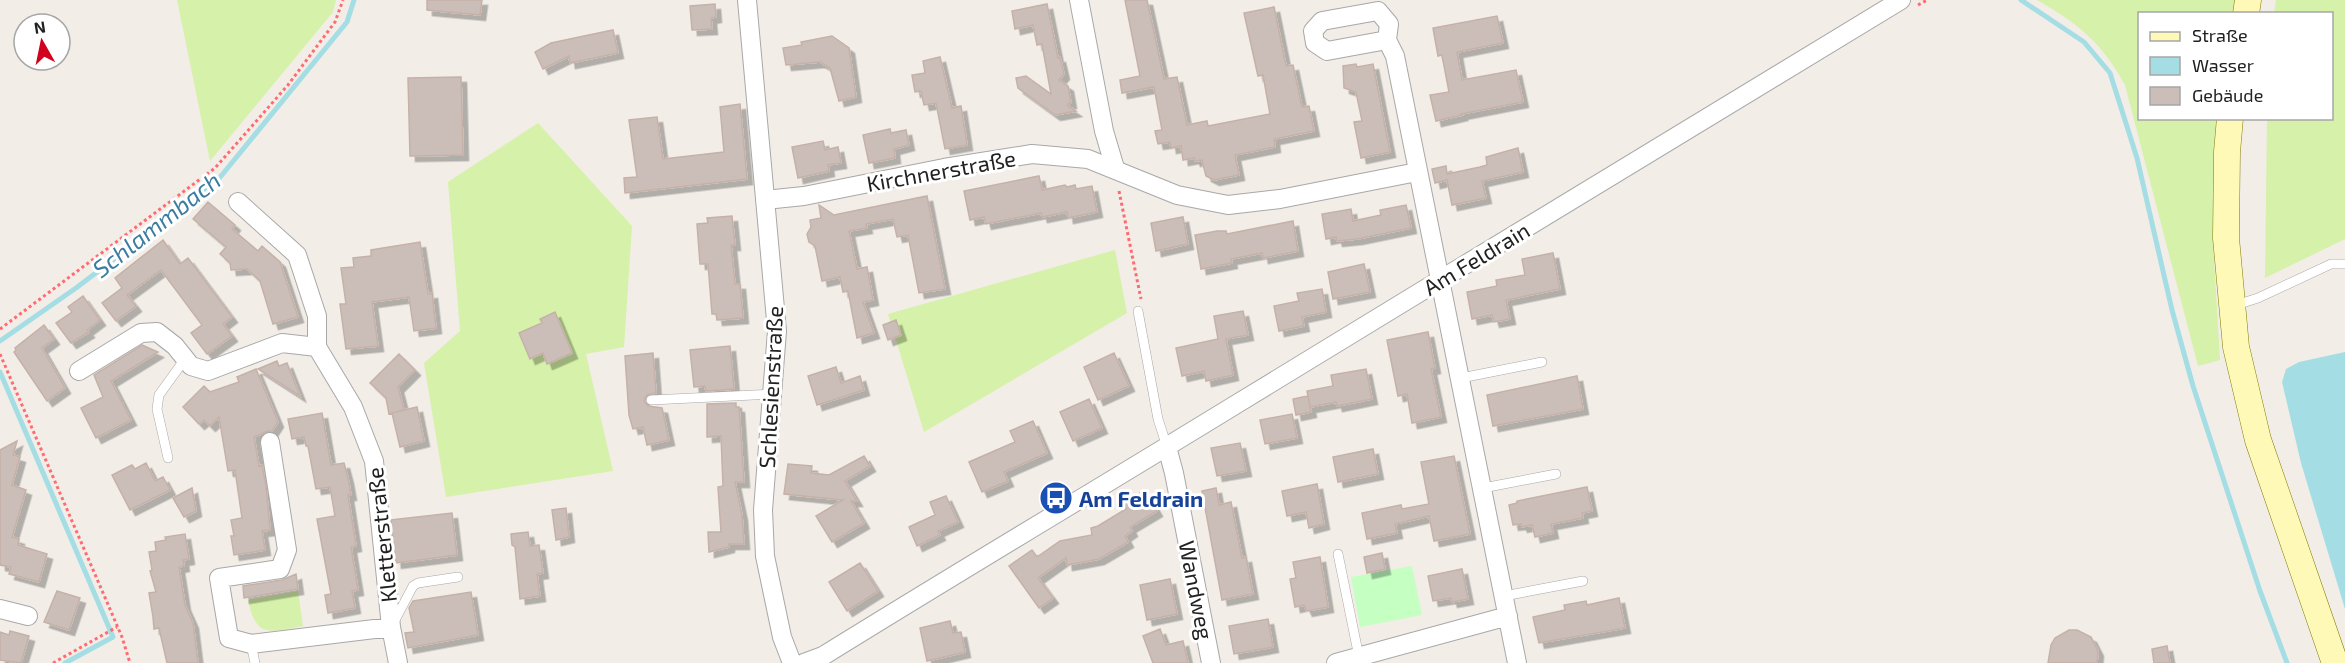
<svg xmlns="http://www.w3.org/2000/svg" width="2345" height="663" font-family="'Exo 2',sans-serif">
  <defs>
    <filter id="shadow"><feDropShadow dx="5.5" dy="5.5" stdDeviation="0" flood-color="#0004"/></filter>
  </defs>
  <rect width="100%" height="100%" fill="#f2ede7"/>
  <!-- grass -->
  <path fill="#d6f1a9" d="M177 0H336L333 12 210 161Z
    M2037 0H2236L2233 13 2140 14V118L2216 119 2213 243 2220 360 2198 366 2125 85C2102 43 2079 24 2037 0Z
    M2276 0H2345V239L2265 278 2267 119 2332 118V14L2274 13Z
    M538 123 632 226 624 347 586 354 613 471 446 497 424 363 460 331 448 182Z
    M1115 250 1127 313 924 432 888 314Z
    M298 591 303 626C270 632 256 639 248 600Z"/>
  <!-- park -->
  <path fill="#c5ffc2" d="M1412 566 1422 615 1360 627 1351 577Z"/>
  <!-- water -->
  <path fill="#a4dee4" d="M2345 352V609L2301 463 2282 382 2286 369 2299 362Z"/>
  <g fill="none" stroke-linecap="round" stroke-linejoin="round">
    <!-- stream -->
    <path stroke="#a4dee4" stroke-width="5" d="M2021 0 2084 42 2110 73 2137 158 2172 310 2193 386 2260 591 2287 663
      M0 341 76 288 217 181 347 22 354 0
      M0 372 113 637 65 663"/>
  </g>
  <!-- building -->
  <path fill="#cbbeb9" stroke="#c6b1a8" stroke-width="1.5" filter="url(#shadow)" d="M427 0H482L480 15 427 10Z
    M1125 0H1147L1164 79 1177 77 1187 125 1207 121 1208 126 1270 114 1263 75 1258 76 1244 13 1274 7 1286 66 1293 65 1302 107 1309 106 1314 131 1274 139 1275 147 1235 155 1239 175 1214 180 1206 176 1202 160 1195 161 1194 158 1183 160 1181 146 1171 148 1170 142 1158 144 1155 131 1162 130 1154 87 1122 93 1120 80 1140 76Z
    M715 4 716 17 711 18 712 29 692 30 690 6Z
    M1047 4 1058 58 1060 57 1064 74 1059 80 1068 86 1071 103 1068 104V106L1076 111 1055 115 1018 88 1016 78 1026 76 1051 94 1042 44 1037 45 1033 25 1015 29 1012 11Z
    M1497 16 1503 43 1457 52 1462 80 1516 70 1523 102 1461 114 1462 115 1436 121 1430 95 1449 92 1442 55 1438 56 1433 28Z
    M613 30 618 53 570 63 569 56 543 69 535 52 551 43Z
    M832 36 849 48 856 97 839 101 830 68 820 62 786 65 783 48 802 45 801 42Z
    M940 57 952 108 961 106 967 145 945 149 936 103 924 105 921 91 915 92 912 75 925 73 923 61Z
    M1356 64 1357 67 1373 64 1390 152 1361 158 1354 122 1362 121 1356 92 1344 88 1343 66Z
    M461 77 463 155 410 156 408 78Z
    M740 104 747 179 625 193 624 178 637 177 629 120 657 117 663 159 724 152 720 107Z
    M890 129 891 133 906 130 909 145 894 149 895 158 869 163 863 135Z
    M823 141 825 150 838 147 841 163 828 165 829 171 798 178 792 147Z
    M1518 148 1523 172 1482 181 1486 198 1452 205 1447 180 1435 183 1432 169 1446 166 1447 174 1480 167 1487 165 1486 157Z
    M1039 176 1042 190 1065 185 1067 187 1075 185 1076 189 1092 186 1097 212 1068 218 1067 212 1042 217 1041 213 986 224 984 217 970 220 964 191Z
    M927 196 945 289 919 293 908 235 897 237 893 219 866 224 867 228 849 231 857 269 867 267 873 300 863 302 874 333 857 338 848 291 843 292 840 277 822 281 815 246 809 242 807 234 811 227 810 220 821 218 819 205 834 215Z
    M208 202 235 225 232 229 258 251 262 246 280 262 298 317 273 324 260 281 247 269 231 270 230 263 220 254 226 247 193 219Z
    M1406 205 1411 228 1357 239 1337 241 1336 237 1326 239 1322 214 1351 209 1353 221 1381 215 1380 210Z
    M732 216 735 245H731L735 284H740L743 318 717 320 716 314H712L708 264H700L697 224 708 223 707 218Z
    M1183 217 1188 244 1156 251 1151 223Z
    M1293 221 1298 251 1263 258 1262 253 1231 259 1232 263 1201 269 1195 235 1217 231H1226L1227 234Z
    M163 240 180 264 188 258 232 317 223 324 232 336 207 354 191 333 202 325 161 270 127 295 136 306 116 321 102 303 122 288 115 278Z
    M420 242 428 294 432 293 436 328 414 331 409 297 372 302 378 346 346 349 340 304H346L341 268 354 267 353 258 371 256V250Z
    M1553 253 1560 289 1506 300 1510 319 1494 322 1492 315 1472 319 1467 292 1497 286 1496 280 1525 275 1522 259Z
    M1364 264 1370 292 1333 299 1328 272Z
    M1322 289 1326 312 1302 317 1304 326 1279 331 1274 306 1299 301 1297 293Z
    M83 296 100 320 87 330 89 332 71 343 56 323 72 312 68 307Z
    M1243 311 1248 335 1226 339 1233 375 1206 381 1204 371 1182 376 1176 348 1218 339 1214 316Z
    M555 312 572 353 547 364 543 353 530 359 519 333 542 323 540 319Z
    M896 320 901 335 888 340 883 325Z
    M44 325 54 339 42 348 65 388 47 401 14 352 16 350 15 348Z
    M1428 332 1435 368 1431 369 1441 417 1412 423 1407 394 1398 396 1387 340Z
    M142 345 158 352 111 381 131 420 96 438 81 408 103 397 94 375Z
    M730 346 734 389 706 391 705 386 694 387 690 350Z
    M653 353 656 393 647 395 644 401 648 406 662 408 669 440 647 445 643 427 633 429 629 415 625 356Z
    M1114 353 1129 386 1098 400 1084 367Z
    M399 354 415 370 398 387 404 410 392 413 417 407 424 441 400 447 392 413 389 414 386 398 370 383Z
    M277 361 279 366 287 363 300 396 258 369Z
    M836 367 841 383 860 376 864 390 817 405 808 376Z
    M256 369 278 422 272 431H268L254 437 259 466 262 465 266 486 270 530 262 531 265 550 234 555 231 536H234L231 520 242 518 235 470 228 471 219 417 210 426 204 420 199 424 183 407 204 386 210 392 239 382 237 377Z
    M1366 369 1372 399 1337 406 1336 402 1310 407 1307 391 1333 386 1331 375Z
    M1577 376 1583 409 1493 426 1487 395Z
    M1308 396 1311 412 1296 415 1293 399Z
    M1089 399 1102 428 1073 441 1060 412Z
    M736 403V407H739L744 482H735L742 515 744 544H729V547L709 552 708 532H721L718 487 723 486 721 436 707 437V404Z
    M322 413 331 465 344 463 348 478 351 495H348L356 546 351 547 358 590 352 591 355 608 328 613 325 595 331 594 317 519 335 516 330 487 316 489 308 446H306L304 437 292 439 288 419Z
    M1292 414 1297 438 1265 444 1260 420Z
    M1033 421 1047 453 1004 472 1008 481 982 492 969 462 1015 442 1010 431Z
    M17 441 13 455 20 457 12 485 26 490 12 537 19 539 18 545 47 554 39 582 9 574 11 567 0 565V450Z
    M1240 443 1246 471 1217 476 1211 448Z
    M1373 449 1378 474 1338 482 1333 457Z
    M864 456 870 466 845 481 857 501H851L864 523 832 542 816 516 843 500 784 494 788 464 812 466 811 473 829 475Z
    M1454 456 1470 534 1434 541 1429 516 1395 524 1397 533 1367 539 1362 513 1401 505 1402 509 1429 504 1421 462Z
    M146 463 155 481 163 477 170 490 130 510 112 475 132 465 135 469Z
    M1317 484 1324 524 1309 528 1306 512 1287 516 1282 491Z
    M1587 487 1592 511 1582 513 1583 518 1551 524 1553 533 1535 537 1532 525 1522 527 1521 524 1513 525 1509 505 1517 503V501Z
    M192 488 196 511 184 517 173 498Z
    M1216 488 1219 505 1231 502 1242 558 1246 557 1253 594 1222 600 1202 491Z
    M1145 490 1157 511 1130 527 1132 531 1125 536 1128 542 1099 559 1067 565 1066 558 1038 578 1053 598 1039 608 1009 566 1032 550 1037 557 1060 541 1092 535 1091 528 1098 526 1126 509 1123 503Z
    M946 496 958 522 938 531 940 535 917 546 909 527 935 515 930 502Z
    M566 508 569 537 556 540 552 510Z
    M452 513 457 555 396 563 391 520Z
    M528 532 530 546 539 545 543 573 537 574 540 596 520 599 515 547 512 545 511 534Z
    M185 534 189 559 183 560 184 566 179 567 185 605 193 623 198 663H167L159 628 154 629 153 617 149 593 156 592 150 571 152 570 149 552 156 551 155 542 166 540 165 537Z
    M1382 553 1385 569 1367 573 1364 557Z
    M1320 557 1328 607 1307 611 1304 605 1295 607 1290 579 1296 578 1293 562Z
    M860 563 878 591 847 611 829 582Z
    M1462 569 1468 599 1452 602 1451 598 1433 601 1428 576Z
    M296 574 298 589 244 598 243 586 282 580Z
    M1170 579 1177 614 1147 620 1140 585Z
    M57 591 80 598 69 630 44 622Z
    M471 592 478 635 408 648 405 633 414 632 409 608 413 601Z
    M1619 598 1625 628 1539 643 1533 617 1565 610 1564 605 1586 601 1587 605Z
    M1268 619 1273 647 1234 654 1229 626Z
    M950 621 953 633 961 632 965 652 927 661 920 628Z
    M1160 629 1166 645 1183 641 1188 663H1153L1143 636Z
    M2069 630H2077L2091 637 2098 651 2097 663H2048L2051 645 2055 638Z
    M10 631 29 636 21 663 0 660V632L9 635Z
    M2167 646 2170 663H2154L2152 649Z"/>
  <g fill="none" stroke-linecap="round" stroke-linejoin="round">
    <defs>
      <path id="lane" d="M2233 306 2258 298 2331 264H2345
        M1138 311 1158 419 1167 447
        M1461 378 1542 362
        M651 400 773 394
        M168 458 157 409 159 395 185 359
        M1483 488 1556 474
        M1338 554 1359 657
        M1504 596 1583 581
        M394 622 413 586 418 583 458 577
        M251 644 255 663"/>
      <path id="street" d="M747 0 777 331 763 510 765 556 782 637 792 663
        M1079 0 1104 131 1115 168
        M1387 40 1389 24 1378 11 1322 21 1313 31 1315 43 1327 51 1387 40 1395 56 1517 663
        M765 200 804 196 944 168 1032 154 1088 159 1177 195 1228 205 1280 199 1417 172
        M238 202 297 255 317 316V347L353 407 374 461 391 627 398 663
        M79 371 141 333 157 332 175 346 191 366 208 371 282 343 317 347
        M270 442 287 550 280 569 219 578 229 638 251 644 391 627
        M1167 447 1174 473 1211 663
        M0 609 28 616
        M804 663 823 656C960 571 1098 489 1235 405 1457 270 1678 134 1901 0
        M1336 663 1508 616"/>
      <path id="secondary" d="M2246 14 2248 0
        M2230 118 2227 152 2226 238 2236 347 2258 440 2335 663"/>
    </defs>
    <!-- lane casing -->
    <use href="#lane" stroke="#a8a8a8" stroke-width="10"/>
    <!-- street casing -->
    <use href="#street" stroke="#a8a8a8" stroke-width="20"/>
    <!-- secondary casing -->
    <use href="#secondary" stroke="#807c00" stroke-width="27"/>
    <!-- path -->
    <path stroke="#ff6b71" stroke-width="3" stroke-dasharray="3 3" stroke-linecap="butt" d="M1918 5 1927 0
      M1119 191 1141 299
      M0 329 215 168 288 85 335 22 343 0
      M0 354 122 637 130 663
      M53 663 117 627"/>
    <!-- lane -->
    <use href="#lane" stroke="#fff" stroke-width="9"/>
    <!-- street -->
    <use href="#street" stroke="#fff" stroke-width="18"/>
    <!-- secondary -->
    <use href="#secondary" stroke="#fff9b8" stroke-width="26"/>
  </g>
  <!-- icons -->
  <defs>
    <symbol id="bus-disc" viewBox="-11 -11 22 22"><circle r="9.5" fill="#1a4fb4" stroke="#fff"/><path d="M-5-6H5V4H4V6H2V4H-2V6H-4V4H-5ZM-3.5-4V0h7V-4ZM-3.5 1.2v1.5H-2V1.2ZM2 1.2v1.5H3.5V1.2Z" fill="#fff"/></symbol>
  </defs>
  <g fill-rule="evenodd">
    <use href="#bus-disc" x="1037" y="479" width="38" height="38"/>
  </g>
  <g text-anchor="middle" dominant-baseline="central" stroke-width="6" stroke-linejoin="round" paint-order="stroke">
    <!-- street labels -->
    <g font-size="22" fill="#212121" stroke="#fff">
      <text transform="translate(941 170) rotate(-10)">Kirchnerstraße</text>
      <text transform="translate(1476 258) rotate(-31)">Am Feldrain</text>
      <text transform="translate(770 387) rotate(-87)">Schlesienstraße</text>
      <text transform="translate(381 535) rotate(-96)">Kletterstraße</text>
      <text transform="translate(1197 590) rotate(79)">Wandweg</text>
    </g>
    <!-- transit labels -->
    <g font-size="22" font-weight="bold" fill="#164399" stroke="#fff" text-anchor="start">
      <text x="1079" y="498">Am Feldrain</text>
    </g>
    <!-- water labels -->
    <g font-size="24" font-style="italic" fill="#3b7da2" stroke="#fff">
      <text transform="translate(156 224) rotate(-38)">Schlammbach</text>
    </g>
  </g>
  <!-- legend -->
  <rect x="2138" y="12" width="195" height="108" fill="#ffffff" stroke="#a6a6a6" stroke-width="1.5"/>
  <rect x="2150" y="32" width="30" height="9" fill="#fff9b8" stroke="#a6a6a6" stroke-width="1.5"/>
  <text x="2192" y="42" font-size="18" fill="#212121">Straße</text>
  <rect x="2150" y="57" width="30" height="18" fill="#a4dee4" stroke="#a6a6a6" stroke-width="1.5"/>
  <text x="2192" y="72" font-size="18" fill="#212121">Wasser</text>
  <rect x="2150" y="87" width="30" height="18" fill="#cbbeb9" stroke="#a6a6a6" stroke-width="1.5"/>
  <text x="2192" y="102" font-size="18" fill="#212121">Gebäude</text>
  <!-- north arrow -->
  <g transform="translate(42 42) rotate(351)"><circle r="28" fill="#ffffff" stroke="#a6a6a6" stroke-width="1.5"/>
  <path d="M0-4.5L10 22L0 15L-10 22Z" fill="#d2001e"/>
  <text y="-9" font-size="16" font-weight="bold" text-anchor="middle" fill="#212121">N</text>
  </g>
</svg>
